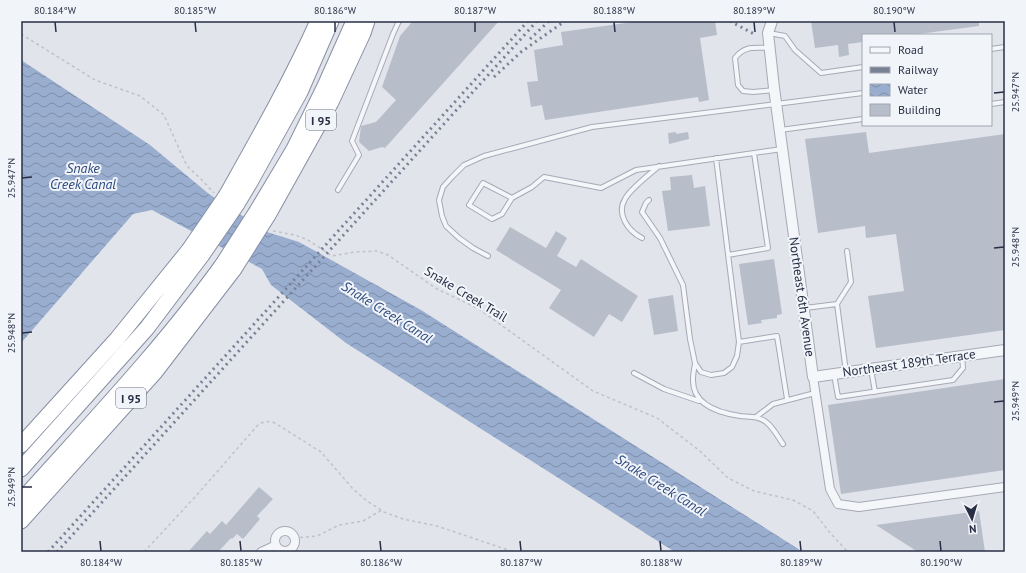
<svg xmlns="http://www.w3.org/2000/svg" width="1026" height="573" font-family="'PT Sans',sans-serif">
  <defs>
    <pattern id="water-waves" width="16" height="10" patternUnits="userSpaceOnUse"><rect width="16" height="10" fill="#99adcf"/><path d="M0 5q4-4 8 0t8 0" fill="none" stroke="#7d8daa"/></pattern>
  </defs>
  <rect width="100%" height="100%" fill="#e1e4eb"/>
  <!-- water -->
  <path fill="url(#water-waves)" d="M21 60 150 145 209 194 267 232 299 242 421 310 803 552H675L346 343 271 285 262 269 152 210 133 214 21 343Z"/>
  <!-- building -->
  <path fill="#b8bdca" d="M413 21H499L385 148 382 147 369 151 359 142 361 126 376 122 396 100 382 87 400 36Z
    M640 21H715L717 35 700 38 709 100 699 102 698 97 545 120 542 105 531 107 527 82 538 81 534 50 563 45 561 32Z
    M811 21H979V26L911 35H863V42L848 44 849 55 839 57 838 45 815 48Z
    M676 132V134L688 132 689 139 669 144 668 133Z
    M866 132 869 153 1005 134V330L876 348 868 296 904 291 896 234 866 238 865 226 818 233 805 139Z
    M692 175 694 188 705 186 710 226 668 231 662 191 671 190 670 177Z
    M510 227 546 248 556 231 567 238 557 256 576 267 581 259 638 296 622 322 609 314 594 337 549 308 561 290 496 250Z
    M774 259 782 314 777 315V318L761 320 762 323 748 325 739 264Z
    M673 295 678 331 654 335 648 299Z
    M1005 379V470L841 494 828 405Z
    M259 487 273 499 257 516 260 519 243 539 237 534 232 539 231 538 218 552H188L207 531 210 534 222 521 226 525Z
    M979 511 985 552H918L876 525Z"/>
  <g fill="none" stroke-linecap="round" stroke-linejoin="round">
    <defs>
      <path id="service" d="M769 33 785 36 795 50 821 73 863 67
        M770 48C755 48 745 45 735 58L738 85 743 91 753 92 774 90
        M991 49 1005 47
        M991 104 1005 102
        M780 130 863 119
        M338 190 359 155 352 141 393 34 399 21
        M512 198 502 214 492 219 469 205 483 183 512 198 532 187 544 177 601 188 636 170 754 153
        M649 200 646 203 642 212 660 238 683 285 690 339 695 363 701 372 711 375 724 373 732 367 737 356 739 342 716 158
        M642 238C628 231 616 214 625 199 631 188 649 175 659 166
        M728 255 768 248 754 153 782 149
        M488 256 473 248 459 238 446 226 442 216 439 200 443 187 452 177 464 165 484 156 592 127 863 93
        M837 304 851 282 847 251
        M805 308 837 304 846 372
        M739 342 777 336 787 399
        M695 364C694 369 693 374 693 379 692 405 719 413 740 416 750 417 758 416 766 422 773 427 778 437 783 444
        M871 369 875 392
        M634 373 664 389 699 401
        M834 374 838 397 953 380 963 368 962 356
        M756 417 773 404 815 393"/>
      <path id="minor" d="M813 377 830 489 838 504 859 507 1005 487
        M275 541a10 10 0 1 1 20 0a10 10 0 1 1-20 0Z
        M261 552 276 545"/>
      <path id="tertiary" d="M772 21 768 33 774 88 813 377 1005 350"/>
      <path id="motorway" d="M226 196C258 139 291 81 318 21
        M237 204 249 184 300 92 331 21
        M257 211 294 149 325 86 354 21
        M268 215 331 102 363 33 367 21
        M21 445 117 339 189 250
        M21 469 147 328 202 255
        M21 501C90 424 162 349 223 264
        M21 521 155 372 234 269"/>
    </defs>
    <!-- service casing -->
    <use href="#service" stroke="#a6aab6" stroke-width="6"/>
    <!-- minor casing -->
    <use href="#minor" stroke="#a6aab6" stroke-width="10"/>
    <!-- tertiary casing -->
    <use href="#tertiary" stroke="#a6aab6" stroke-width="12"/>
    <!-- motorway casing -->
    <use href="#motorway" stroke="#878fa4" stroke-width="17"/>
    <!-- path -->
    <path stroke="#c0c2ca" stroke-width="1.5" stroke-dasharray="3 3" stroke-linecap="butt" d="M21 34 95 80 140 96 164 115 185 162 189 168 200 178 214 193
      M273 231 295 235 308 240 332 256 355 252 377 251 388 255 437 289 479 309 593 391 657 418 700 451 728 478 754 491 793 500 813 511 831 534 848 552
      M294 538 317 536 339 525 363 521 382 510
      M144 552 195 497 258 425C264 421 268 421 275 423L321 452 353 489 367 501 384 512 403 519 437 526 514 552"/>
    <!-- service -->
    <use href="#service" stroke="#f5f6f9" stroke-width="4"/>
    <!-- minor -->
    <use href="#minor" stroke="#f5f6f9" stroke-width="8"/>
    <!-- tertiary -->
    <use href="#tertiary" stroke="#f5f6f9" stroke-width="10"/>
    <!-- motorway -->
    <use href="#motorway" stroke="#fff" stroke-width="15"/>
    <!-- rail -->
    <path stroke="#798197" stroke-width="3" stroke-dasharray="2 4" stroke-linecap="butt" d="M730 21 754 34
      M530 39 549 21
      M494 77 521 52 565 21
      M48 552 528 21
      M57 552 537 21"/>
    <defs>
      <path id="motorway-bridge" d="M189 250 226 196
        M202 255 237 204
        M223 264 257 211
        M234 269 268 215"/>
    </defs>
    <!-- motorway-bridge casing -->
    <use href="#motorway-bridge" stroke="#878fa4" stroke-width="17" stroke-linecap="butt"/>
    <!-- motorway-bridge -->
    <use href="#motorway-bridge" stroke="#fff" stroke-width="15"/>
  </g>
  <!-- ticks -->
  <path fill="none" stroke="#282f45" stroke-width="1.5" d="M55 22 56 32M195 22 196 32M335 22V32M475 22V32M614 22 615 32M754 22 755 32M894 22 895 32M994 93 1004 92M22 178 32 177M994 248 1004 247M22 333 32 332M994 402 1004 401M22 487H32M100 541 101 551M240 541 241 551M380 541 381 551M520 541 521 551M660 541 661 551M800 541 801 551M940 541 941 551"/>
  <g text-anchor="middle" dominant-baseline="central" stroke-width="4" stroke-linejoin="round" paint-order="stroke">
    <!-- shield labels -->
    <g fill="#f1f4f8" stroke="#646a7b" stroke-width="1">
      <rect x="306" y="110" width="30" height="20" rx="3"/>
      <rect x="116" y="388" width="30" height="20" rx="3"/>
    </g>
    <g font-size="12" font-weight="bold" fill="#282f45">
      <text x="321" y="120">I 95</text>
      <text x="131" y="398">I 95</text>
    </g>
    <!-- street labels -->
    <g font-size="13" fill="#282f45" stroke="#f1f4f8">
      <text transform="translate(466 294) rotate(31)">Snake Creek Trail</text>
      <text transform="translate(802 297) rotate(82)">Northeast 6th Avenue</text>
      <text transform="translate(909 363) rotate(-8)">Northeast 189th Terrace</text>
    </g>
    <!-- water labels -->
    <g font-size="14" font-style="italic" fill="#2d497d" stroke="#f1f4f8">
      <text x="83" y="168">Snake<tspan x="83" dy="16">Creek Canal</tspan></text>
      <text transform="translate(387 312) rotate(32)">Snake Creek Canal</text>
      <text transform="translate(661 485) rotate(32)">Snake Creek Canal</text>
    </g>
  </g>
  <!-- border -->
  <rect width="1026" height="573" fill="none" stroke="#f1f4f8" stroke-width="44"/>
  <!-- legend -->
  <rect x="862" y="34" width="130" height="92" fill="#f1f4f8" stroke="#a1a5b0"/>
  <rect x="870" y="47" width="20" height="6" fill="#f5f6f9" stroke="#a1a5b0"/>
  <text x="898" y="54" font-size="12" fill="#282f45">Road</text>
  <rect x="870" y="67" width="20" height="6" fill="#798197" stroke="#a1a5b0"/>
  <text x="898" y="74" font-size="12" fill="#282f45">Railway</text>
  <rect x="870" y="84" width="20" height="12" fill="url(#water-waves)" stroke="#a1a5b0"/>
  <text x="898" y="94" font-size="12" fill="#282f45">Water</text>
  <rect x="870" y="104" width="20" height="12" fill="#b8bdca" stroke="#a1a5b0"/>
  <text x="898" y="114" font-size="12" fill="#282f45">Building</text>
  <!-- north arrow -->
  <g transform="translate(972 519) rotate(175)" stroke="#f1f4f8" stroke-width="3" paint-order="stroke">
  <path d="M0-3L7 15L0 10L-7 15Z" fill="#282f45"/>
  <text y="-6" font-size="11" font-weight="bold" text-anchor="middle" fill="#282f45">N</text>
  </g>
  <rect x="22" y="22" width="982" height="529" fill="none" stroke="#282f45" stroke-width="1.5"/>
  <g font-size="10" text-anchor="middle" fill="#282f45">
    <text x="55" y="14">80.184°W</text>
    <text x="195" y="14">80.185°W</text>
    <text x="335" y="14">80.186°W</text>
    <text x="475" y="14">80.187°W</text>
    <text x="614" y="14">80.188°W</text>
    <text x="754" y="14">80.189°W</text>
    <text x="894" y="14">80.190°W</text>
    <text transform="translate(1015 92) rotate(-90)" y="4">25.947°N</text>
    <text transform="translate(11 178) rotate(-90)" y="4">25.947°N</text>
    <text transform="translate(1015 247) rotate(-90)" y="4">25.948°N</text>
    <text transform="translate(11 333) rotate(-90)" y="4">25.948°N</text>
    <text transform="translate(1015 401) rotate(-90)" y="4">25.949°N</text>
    <text transform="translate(11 487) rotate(-90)" y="4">25.949°N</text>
    <text x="101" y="566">80.184°W</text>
    <text x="241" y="566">80.185°W</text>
    <text x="381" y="566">80.186°W</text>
    <text x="521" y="566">80.187°W</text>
    <text x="661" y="566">80.188°W</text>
    <text x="801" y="566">80.189°W</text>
    <text x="941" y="566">80.190°W</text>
  </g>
</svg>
